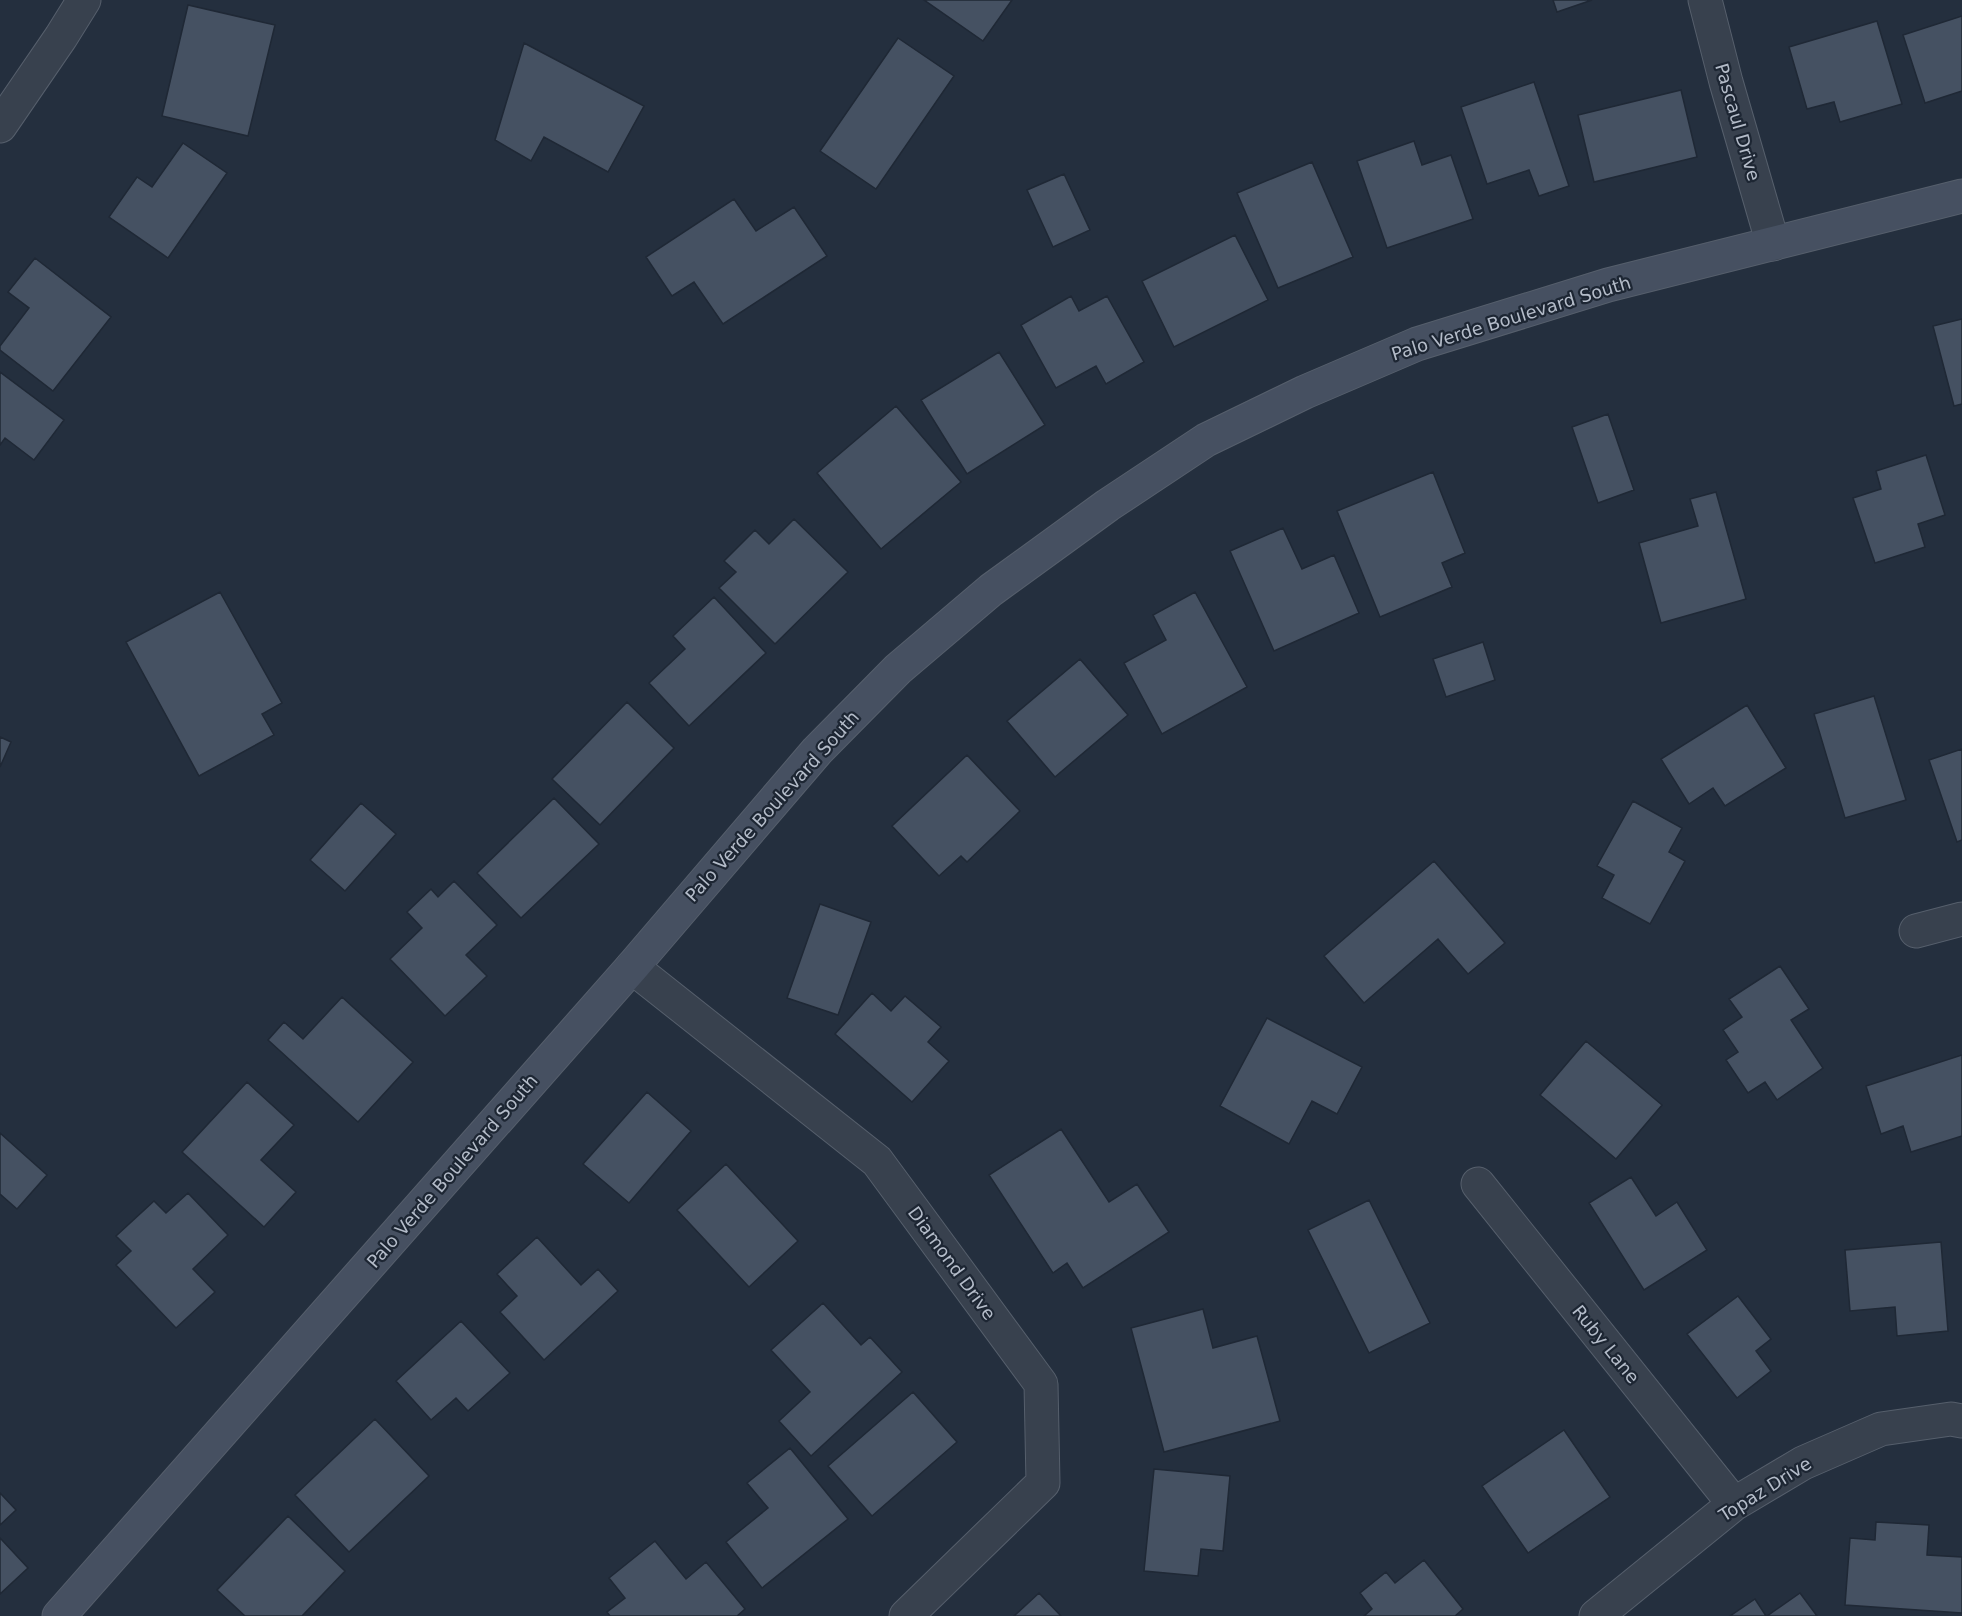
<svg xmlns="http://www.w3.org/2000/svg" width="1962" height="1616" font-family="'DejaVu Sans',sans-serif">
  <rect width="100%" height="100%" fill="#242f3e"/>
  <!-- building -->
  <path fill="#455162" stroke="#1f2835" stroke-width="1.5" d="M924 0H1012L983 41Z
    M1553 0H1592L1557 12Z
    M188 5 275 25 248 136 162 116Z
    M1962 16V91L1925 103 1903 35Z
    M1877 21 1902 104 1840 122 1834 102 1807 109 1789 47Z
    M898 38 954 76 876 189 820 151Z
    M524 43 644 106 608 172 544 137 531 161 495 140Z
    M1534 82 1569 186 1539 196 1529 170 1487 184 1461 107Z
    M1681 90 1697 157 1594 182 1578 115Z
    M1414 141 1422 165 1451 155 1473 219 1387 248 1357 161Z
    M183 143 227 173 168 258 109 217 137 177 152 187Z
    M1312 162 1353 257 1278 288 1237 193Z
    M1064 174 1090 230 1053 247 1027 190Z
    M734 199 756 231 794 207 827 256 723 324 694 282 672 296 646 257Z
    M1235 235 1268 300 1174 347 1142 281Z
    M35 258 111 317 53 391 0 350V346L29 308 8 292Z
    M1071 296 1079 311 1107 296 1144 362 1106 384 1096 366 1056 388 1021 325Z
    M1962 319V404L1954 406 1933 326Z
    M999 352 1045 425 967 474 921 400Z
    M0 372 64 420 34 460 5 438 0 445Z
    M896 406 961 482 881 549 817 473Z
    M1608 414 1634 490 1598 503 1572 427Z
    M1926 455 1945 515 1918 524 1925 547 1875 563 1853 498 1881 489 1876 471Z
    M1433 472 1465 553 1442 563 1452 587 1380 617 1337 511Z
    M1716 492 1746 599 1661 623 1639 543 1698 526 1690 499Z
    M794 519 848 572 775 644 719 588 736 572 724 561 755 530 769 544Z
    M1283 528 1302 569 1334 555 1359 613 1274 651 1230 551Z
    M220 592 282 703 262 714 274 735 199 776 126 642Z
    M1195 592 1247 687 1162 734 1124 663 1166 640 1153 615Z
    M714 597 766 653 689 726 649 683 685 649 673 636Z
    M1483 642 1495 680 1446 697 1433 659Z
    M1080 659 1128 715 1055 777 1007 721Z
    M1874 696 1906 800 1845 818 1814 714Z
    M627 702 674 748 600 825 552 779Z
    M1747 705 1786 768 1725 806 1713 788 1689 804 1661 759Z
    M0 737 11 742 0 767Z
    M1962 749V840L1957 842 1929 760Z
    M967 755 1020 811 967 862 961 856 939 876 892 826Z
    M554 798 599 844 521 918 477 873Z
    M1633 801 1682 828 1669 852 1685 861 1650 924 1602 898 1614 875 1597 866Z
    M361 803 396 834 345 891 310 860Z
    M1434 861 1505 943 1468 974 1438 939 1364 1003 1324 956Z
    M454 881 497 925 466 955 487 976 445 1016 390 959 422 928 407 912 431 889 438 897Z
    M820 904 871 922 838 1015 787 998Z
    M1780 966 1809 1009 1791 1020 1823 1068 1777 1100 1765 1082 1748 1093 1726 1060 1738 1052 1723 1030 1742 1017 1729 999Z
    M872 993 891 1011 905 996 941 1027 928 1042 949 1061 912 1102 835 1034Z
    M342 997 413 1062 358 1122 268 1040 284 1022 303 1039Z
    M1267 1018 1362 1067 1337 1114 1312 1101 1289 1144 1220 1106Z
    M1586 1041 1662 1105 1616 1159 1540 1095Z
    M1962 1055V1136L1911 1152 1903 1126 1881 1134 1866 1086Z
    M247 1082 294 1125 261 1160 296 1192 264 1227 182 1152Z
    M647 1092 691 1131 629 1203 583 1164Z
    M1061 1129 1109 1202 1137 1184 1169 1232 1083 1288 1067 1263 1053 1273 989 1175Z
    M0 1133 47 1175 17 1209 0 1194Z
    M726 1164 798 1241 749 1287 677 1210Z
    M1631 1177 1656 1216 1677 1202 1707 1250 1644 1290 1589 1203Z
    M188 1193 228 1235 193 1269 215 1292 176 1328 116 1265 131 1251 116 1236 154 1201 166 1213Z
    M1369 1200 1430 1323 1369 1353 1308 1230Z
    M537 1237 581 1285 598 1269 618 1291 544 1360 500 1312 517 1296 497 1274Z
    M1941 1242 1948 1331 1897 1336 1895 1307 1850 1311 1845 1250Z
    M1738 1296 1771 1339 1756 1351 1771 1371 1737 1398 1687 1334Z
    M823 1303 861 1345 870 1337 902 1372 811 1456 779 1421 810 1392 771 1350Z
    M1203 1309 1213 1348 1257 1336 1280 1421 1164 1452 1131 1328Z
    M461 1321 510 1373 468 1411 456 1398 431 1420 396 1381Z
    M913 1392 957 1442 872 1516 828 1466Z
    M375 1419 429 1476 349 1552 295 1495Z
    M1564 1430 1610 1497 1528 1553 1482 1486Z
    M790 1448 848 1519 762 1588 726 1542 768 1508 747 1483Z
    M1154 1469 1230 1476 1223 1551 1201 1549 1198 1576 1144 1571Z
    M0 1493 16 1510 0 1525Z
    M288 1516 345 1571 302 1616H245L217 1590Z
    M1876 1522 1929 1525 1927 1555 1962 1557V1613L1845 1605 1850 1538 1875 1540Z
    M0 1538 28 1568 0 1594Z
    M655 1541 686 1579 706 1562 745 1609 737 1616H610L607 1612 625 1598 609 1578Z
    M1424 1560 1463 1609 1455 1616H1364L1372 1609 1360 1593 1386 1572 1395 1583Z
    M1039 1593 1061 1616H1014Z
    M1800 1593 1817 1616H1767Z
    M1755 1599 1766 1616H1730Z"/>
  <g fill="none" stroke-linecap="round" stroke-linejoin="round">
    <defs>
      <path id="minor" d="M1705 0 1726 82 1773 244
        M0 126 61 37 84 0
        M1916 931 1962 919
        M632 967 877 1161 1041 1384 1043 1483 906 1616
        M1478 1184 1734 1504
        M1596 1616 1734 1504 1803 1463 1881 1429 1951 1419 1962 1421"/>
      <path id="secondary" d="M59 1616 632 967 817 751 898 669 991 590 1108 505 1206 440 1305 392 1417 344 1608 285 1962 196"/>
    </defs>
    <!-- minor casing -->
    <use href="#minor" stroke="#565f6c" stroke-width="35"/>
    <!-- secondary casing -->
    <use href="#secondary" stroke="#565f6c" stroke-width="35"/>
    <!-- minor -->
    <use href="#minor" stroke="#38414e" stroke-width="33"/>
    <!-- secondary -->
    <use href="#secondary" stroke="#465061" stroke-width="33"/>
  </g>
  <g text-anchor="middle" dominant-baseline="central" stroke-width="4.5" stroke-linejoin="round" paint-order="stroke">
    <!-- street labels -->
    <g font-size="18" fill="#b4bcc9" stroke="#1d2633">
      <text transform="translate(1738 122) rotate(74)">Pascaul Drive</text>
      <text transform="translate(1511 318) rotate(-17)">Palo Verde Boulevard South</text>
      <text transform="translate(772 806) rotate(-48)">Palo Verde Boulevard South</text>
      <text transform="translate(452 1171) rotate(-49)">Palo Verde Boulevard South</text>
      <text transform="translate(952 1263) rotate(54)">Diamond Drive</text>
      <text transform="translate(1606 1344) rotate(51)">Ruby Lane</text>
      <text transform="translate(1765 1489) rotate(-32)">Topaz Drive</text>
    </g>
  </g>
</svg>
